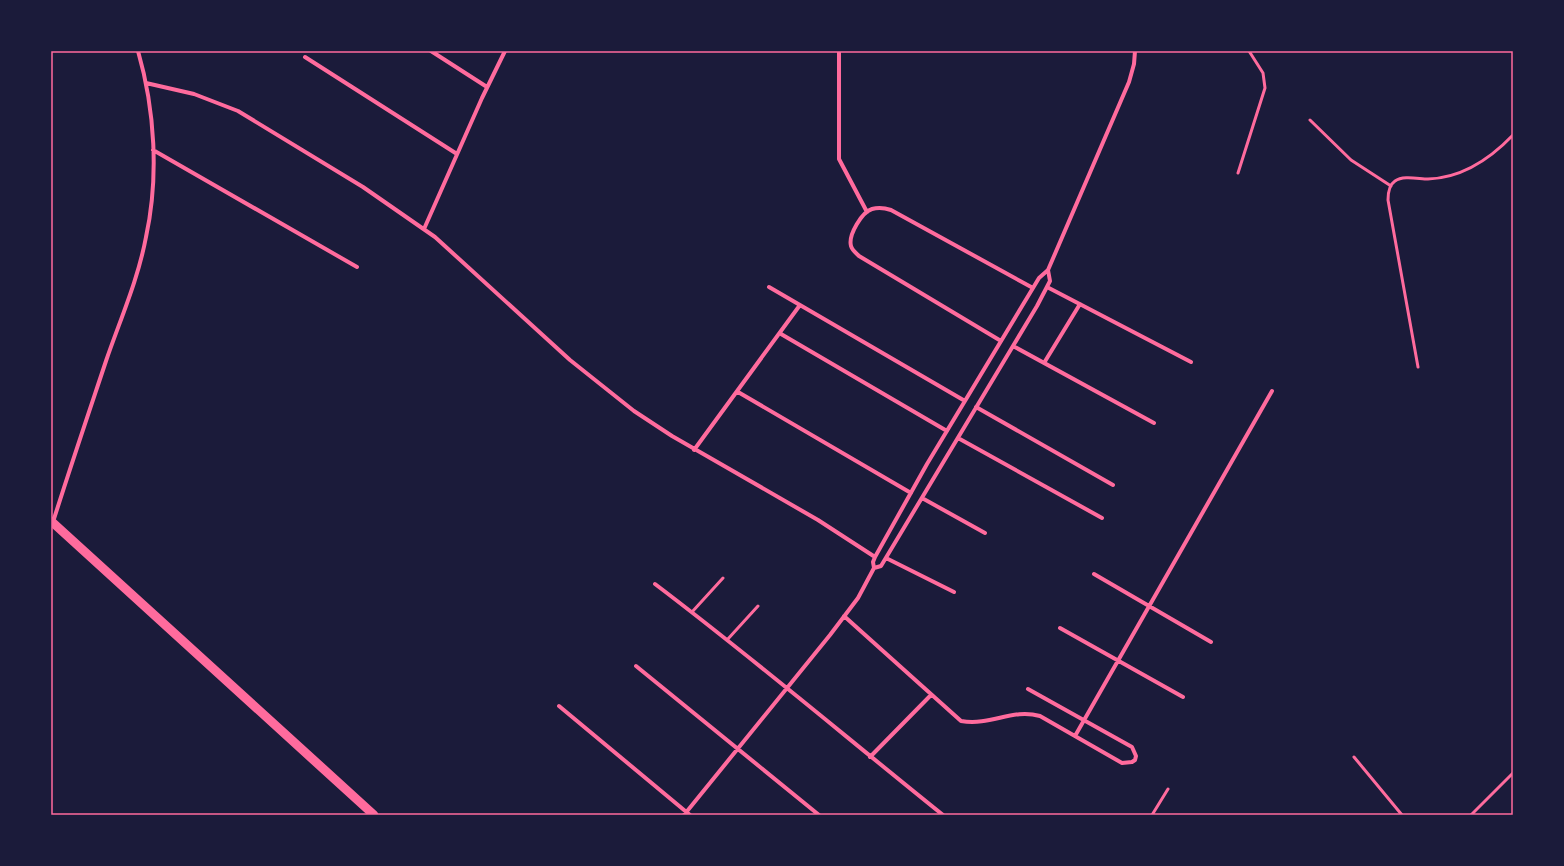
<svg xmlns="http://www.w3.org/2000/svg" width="1564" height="866" font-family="Karla,sans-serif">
  <rect width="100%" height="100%" fill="#1b1b3a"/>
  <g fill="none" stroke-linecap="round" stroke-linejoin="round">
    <!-- service -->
    <path stroke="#ff6b9d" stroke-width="3" d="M1310 120 1351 160 1391 186
      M1238 173 1265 88 1263 73 1249 51
      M1418 367 1388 200C1388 194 1389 185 1395 181 1403 175 1419 179 1428 179 1462 178 1490 159 1513 135
      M692 612 723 578
      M727 640 758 606
      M1354 757 1402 815
      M1152 815 1168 789
      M1471 815 1513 773"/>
    <!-- minor -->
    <path stroke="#ff6b9d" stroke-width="4" d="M431 51 487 87
      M839 51V159L867 212
      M305 57 457 154
      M146 83 194 94 238 111 363 187 435 237 570 360 634 411 672 436 818 520 875 557
      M153 150 357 267
      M424 229 482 98 505 51
      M769 287 965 401
      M1047 287 1191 362
      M781 334 947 431
      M1001 341 859 256C856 253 852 250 851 246 848 235 862 212 872 209 879 207 885 208 891 210L1033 288
      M1013 346 1154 423
      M1044 363 1080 304
      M738 392 911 493
      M976 407 1113 485
      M958 438 1102 518
      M694 450 800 305
      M922 498 985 533
      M53 522C70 468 88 415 106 361 120 320 138 280 146 237 159 177 155 110 138 51
      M886 558 954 592
      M874 568 873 562 875 557 927 464 1039 278 1048 270 1129 82 1134 64 1135 51
      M1094 574 1211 642
      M655 584C753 658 847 738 943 815
      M844 616 961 721C992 726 1012 708 1040 716L1122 763 1132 762 1135 760 1136 756 1132 747 1028 689
      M1060 628 1183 697
      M636 666 819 815
      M559 706 690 815
      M1075 736 1272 391
      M870 757 931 695
      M684 815 830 635 858 598 874 568 881 566 1037 306 1050 281 1048 270"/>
    <!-- primary -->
    <path stroke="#ff6b9d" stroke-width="9" d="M51 521 374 815"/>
  </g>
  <!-- border -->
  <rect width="1564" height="866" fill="none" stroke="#1b1b3a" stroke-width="104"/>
  <rect x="52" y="52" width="1460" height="762" fill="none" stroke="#ff6b9d" stroke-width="1.5"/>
</svg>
